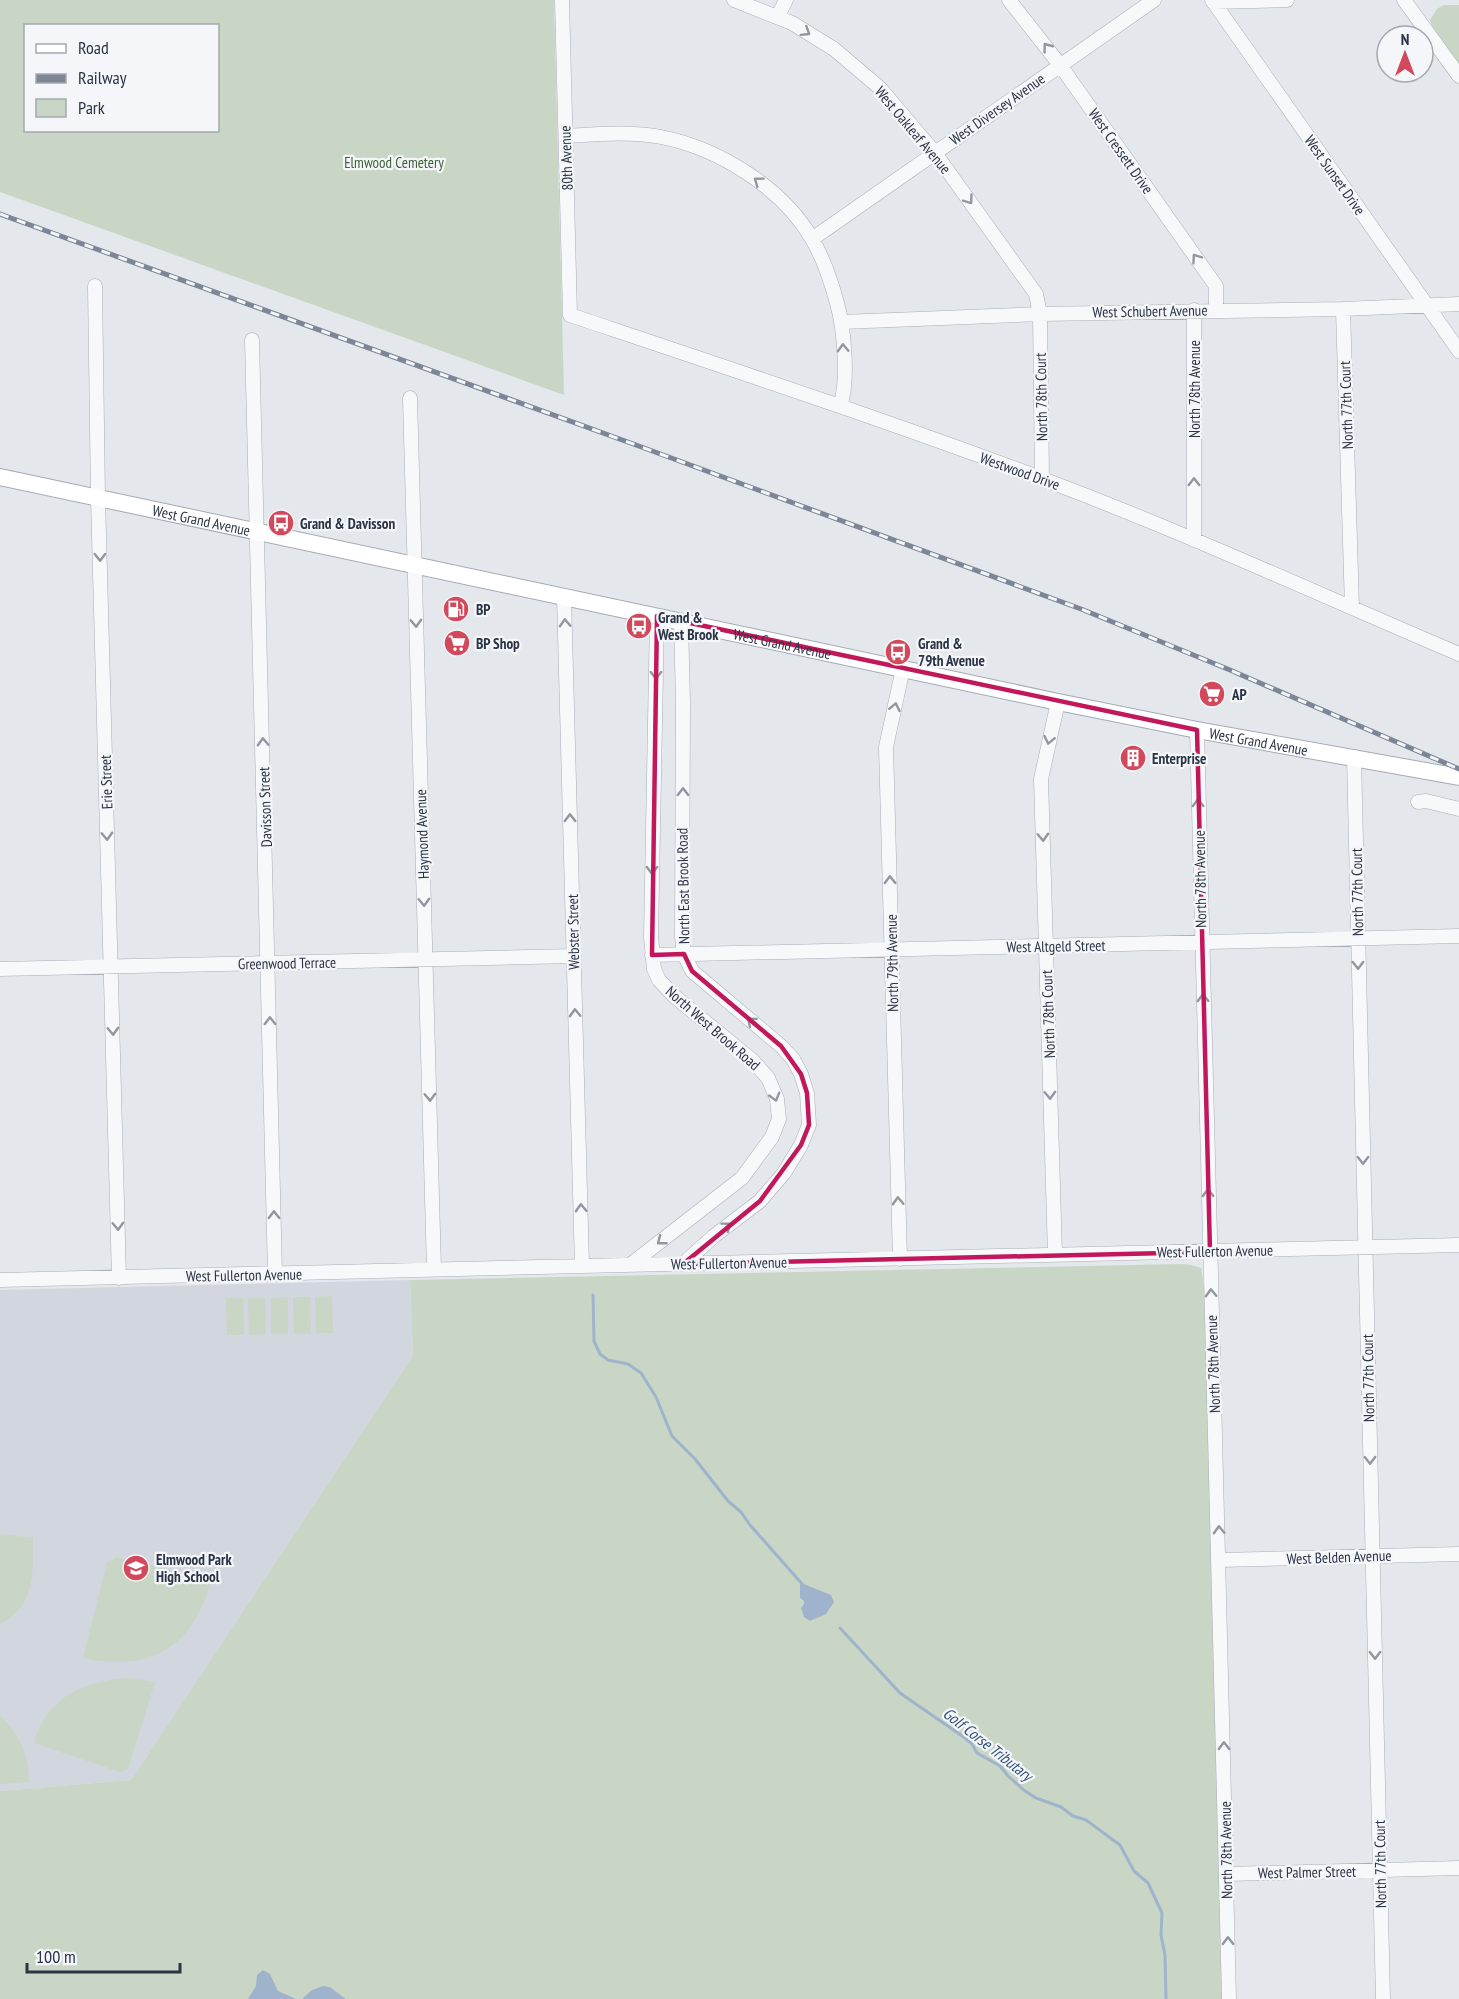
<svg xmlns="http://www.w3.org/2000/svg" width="1459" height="1999" font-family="'PT Sans Narrow',sans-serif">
  <rect width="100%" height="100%" fill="#e4e7ec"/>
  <!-- built -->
  <path fill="#d2d6de" d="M410 1280 413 1356 131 1780 0 1791V1290Z"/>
  <!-- green -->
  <path fill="#c9d6c5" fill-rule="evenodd" d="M0 0H554L564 395 0 192ZM26 26H218V130H26Z
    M1444 5H1459V64L1433 28 1430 20 1437 9Z
    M1181 1264 1191 1265 1201 1268 1205 1295 1223 1999H0V1791L131 1780 413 1356 410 1280Z
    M332 1296 333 1333H316L315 1297Z
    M288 1297V1334H271V1298Z
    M293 1297H310L311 1334H294Z
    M243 1298 244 1335H227L226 1298Z
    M248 1298H265L266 1334 249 1335Z
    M0 1534 33 1538C33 1572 36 1606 0 1624Z
    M116 1557 211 1580C194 1647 150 1673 83 1658L107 1563Z
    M129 1678 155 1682 128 1769 120 1772 34 1743C47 1696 84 1681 129 1678Z
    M0 1715C20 1737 29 1753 29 1782L0 1784Z"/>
  <!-- water -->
  <path fill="#9fb4cc" d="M801 1583 831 1595 834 1602 826 1614 810 1621 804 1617 801 1608 804 1604V1601L800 1598V1585Z
    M263 1970 270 1974 278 1991 296 1999H248L256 1986 257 1975Z
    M323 1986 330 1987 346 1999H302L312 1990Z"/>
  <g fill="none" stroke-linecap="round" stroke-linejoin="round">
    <!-- stream -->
    <path stroke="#9fb4cc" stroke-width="3" d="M593 1295 594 1341 600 1354 608 1360 628 1364 641 1373 656 1397 672 1436 695 1459 728 1501 741 1512 750 1525 803 1585
      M840 1628 900 1693 965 1738 972 1744 977 1753 1000 1766 1008 1776 1025 1791 1036 1798 1061 1807 1073 1816 1086 1820 1120 1845 1134 1871 1148 1883 1162 1913 1161 1935 1165 1955 1166 1999"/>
    <defs>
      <path id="minor" d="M562 0 570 315C728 368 885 420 1040 478 1182 531 1320 595 1459 654
        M734 0 792 23 834 49 880 88 935 153 1036 294 1040 314 1042 479
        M1009 0 1060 65 1216 286V310
        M1212 0 1459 351
        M1404 0 1459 76
        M1213 2 1287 0
        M778 16 786 0
        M566 136C597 134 630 131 661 137 718 148 783 188 812 239 824 259 831 281 837 303 844 328 849 382 840 406
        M812 239 1154 0
        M95 286 98 498 119 1278
        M1343 309 1352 608
        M842 322 1040 314 1343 309 1459 304
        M252 340 275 1274
        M410 398 434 1270
        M1194 540V310
        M564 597 582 1266
        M681 622 683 702 682 937 684 954 692 971 781 1046 793 1059 801 1074 807 1093 809 1125 801 1145 784 1173 760 1201 714 1236 683 1264
        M1197 730C1207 1153 1220 1576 1229 1999
        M1354 757 1383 1999
        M1418 802 1426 801 1459 809
        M652 955 1459 936
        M0 969 574 956
        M1055 1255 1041 779 1058 702
        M900 1259 886 747 903 668
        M630 1265 742 1178 772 1137 779 1119 777 1099 768 1078 753 1061 674 996 659 980 654 969 651 937 657 616
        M0 1280 1459 1245
        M1220 1560 1459 1554
        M1227 1874 1459 1868"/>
      <g id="major">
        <path id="s1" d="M0 477 1058 702 1197 730 1459 777"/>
      </g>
    </defs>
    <!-- minor casing -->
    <use href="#minor" stroke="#a9aeb7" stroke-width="15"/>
    <!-- major casing -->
    <use href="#major" stroke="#a3abb8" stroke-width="18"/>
    <!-- minor -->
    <use href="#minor" stroke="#f7f8fa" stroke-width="14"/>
    <!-- major -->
    <use href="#major" stroke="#fff" stroke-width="16"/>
    <defs>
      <path id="rail" d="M0 214 636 445 1081 609 1230 670 1459 769"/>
    </defs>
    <!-- rail casing -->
    <use href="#rail" stroke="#7d8696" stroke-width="5"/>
    <!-- rail -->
    <use href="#rail" stroke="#f4f6f9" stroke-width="3" stroke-dasharray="9" stroke-linecap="butt"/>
  </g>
  <!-- one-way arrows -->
  <defs><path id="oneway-chevron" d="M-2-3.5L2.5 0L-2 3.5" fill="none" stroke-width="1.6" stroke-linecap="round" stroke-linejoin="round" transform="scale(1.5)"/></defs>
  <g stroke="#9196a0">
    <use href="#oneway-chevron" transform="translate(806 32) rotate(32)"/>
    <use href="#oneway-chevron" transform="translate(1047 47) rotate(-127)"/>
    <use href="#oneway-chevron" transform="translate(758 181) rotate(-143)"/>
    <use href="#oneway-chevron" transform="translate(969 200) rotate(54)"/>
    <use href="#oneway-chevron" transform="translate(1196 258) rotate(-125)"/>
    <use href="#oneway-chevron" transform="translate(843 348) rotate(-92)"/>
    <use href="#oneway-chevron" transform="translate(1194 482) rotate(-90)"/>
    <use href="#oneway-chevron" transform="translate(100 557) rotate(89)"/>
    <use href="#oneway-chevron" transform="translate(416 623) rotate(88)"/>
    <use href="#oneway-chevron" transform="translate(565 623) rotate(-92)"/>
    <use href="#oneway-chevron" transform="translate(656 675) rotate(90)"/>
    <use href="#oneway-chevron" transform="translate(895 707) rotate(-78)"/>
    <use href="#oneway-chevron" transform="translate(1049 740) rotate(102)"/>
    <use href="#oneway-chevron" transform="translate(263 742) rotate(-92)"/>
    <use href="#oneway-chevron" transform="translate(683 792) rotate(-90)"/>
    <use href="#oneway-chevron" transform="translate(1198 803) rotate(-91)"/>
    <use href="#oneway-chevron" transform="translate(570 818) rotate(-91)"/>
    <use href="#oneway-chevron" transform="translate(107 836) rotate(88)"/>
    <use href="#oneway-chevron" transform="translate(1043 837) rotate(88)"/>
    <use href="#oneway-chevron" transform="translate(652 870) rotate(91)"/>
    <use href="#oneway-chevron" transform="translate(890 880) rotate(-91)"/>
    <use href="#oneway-chevron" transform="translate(424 902) rotate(88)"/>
    <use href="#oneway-chevron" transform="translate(1358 965) rotate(89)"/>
    <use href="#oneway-chevron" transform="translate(1203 998) rotate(-91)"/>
    <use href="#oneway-chevron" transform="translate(575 1013) rotate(-92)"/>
    <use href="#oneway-chevron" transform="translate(270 1021) rotate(-91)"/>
    <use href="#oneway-chevron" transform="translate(751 1021) rotate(-140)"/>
    <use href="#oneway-chevron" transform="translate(113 1031) rotate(88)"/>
    <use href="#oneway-chevron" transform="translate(1050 1095) rotate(88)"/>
    <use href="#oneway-chevron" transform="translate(430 1097) rotate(88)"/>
    <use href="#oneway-chevron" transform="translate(775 1097) rotate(74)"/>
    <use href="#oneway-chevron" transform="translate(1363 1160) rotate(89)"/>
    <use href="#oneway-chevron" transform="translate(1208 1193) rotate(-91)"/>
    <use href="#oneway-chevron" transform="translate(898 1201) rotate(-92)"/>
    <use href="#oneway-chevron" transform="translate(581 1208) rotate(-92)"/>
    <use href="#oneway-chevron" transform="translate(274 1215) rotate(-91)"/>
    <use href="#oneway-chevron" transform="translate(118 1226) rotate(88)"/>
    <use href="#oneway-chevron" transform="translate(727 1226) rotate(-37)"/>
    <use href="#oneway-chevron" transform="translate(661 1241) rotate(142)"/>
    <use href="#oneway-chevron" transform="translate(1211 1293) rotate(-92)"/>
    <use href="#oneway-chevron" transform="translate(1370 1460) rotate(89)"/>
    <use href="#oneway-chevron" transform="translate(1219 1530) rotate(-92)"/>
    <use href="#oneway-chevron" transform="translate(1375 1655) rotate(89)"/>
    <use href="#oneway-chevron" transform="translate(1224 1746) rotate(-91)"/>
    <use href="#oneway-chevron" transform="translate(1228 1941) rotate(-91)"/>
  </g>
  <!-- marked area -->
  <path fill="none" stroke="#c2185b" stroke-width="4.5" stroke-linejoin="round" d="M657 616 1197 730 1210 1252 683 1264 760 1201 801 1145 809 1125 807 1093 801 1074 781 1046 692 971 684 954 652 955Z"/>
  <!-- icons -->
  <defs>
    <symbol id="bus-disc" viewBox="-11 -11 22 22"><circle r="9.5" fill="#d1495b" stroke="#f4f6f9"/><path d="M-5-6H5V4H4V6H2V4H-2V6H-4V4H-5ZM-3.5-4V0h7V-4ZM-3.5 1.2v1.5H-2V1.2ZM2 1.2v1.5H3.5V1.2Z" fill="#fff"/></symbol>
    <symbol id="fuel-disc" viewBox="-11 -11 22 22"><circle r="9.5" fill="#d1495b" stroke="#f4f6f9"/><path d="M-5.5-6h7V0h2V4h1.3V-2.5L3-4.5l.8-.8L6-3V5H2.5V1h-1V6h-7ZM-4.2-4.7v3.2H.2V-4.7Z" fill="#fff"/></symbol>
    <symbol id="supermarket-disc" viewBox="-11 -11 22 22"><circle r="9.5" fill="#d1495b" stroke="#f4f6f9"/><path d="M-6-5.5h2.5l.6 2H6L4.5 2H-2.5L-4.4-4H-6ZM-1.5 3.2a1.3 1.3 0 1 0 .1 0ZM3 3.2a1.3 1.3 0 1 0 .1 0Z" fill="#fff"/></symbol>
    <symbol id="building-disc" viewBox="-11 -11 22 22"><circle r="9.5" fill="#d1495b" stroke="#f4f6f9"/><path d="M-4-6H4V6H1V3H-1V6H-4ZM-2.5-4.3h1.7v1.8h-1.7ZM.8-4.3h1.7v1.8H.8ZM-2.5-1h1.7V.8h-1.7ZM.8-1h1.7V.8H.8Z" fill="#fff"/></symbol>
    <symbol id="school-disc" viewBox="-11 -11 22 22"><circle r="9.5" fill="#d1495b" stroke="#f4f6f9"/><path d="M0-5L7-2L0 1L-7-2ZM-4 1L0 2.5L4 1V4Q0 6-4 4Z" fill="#fff"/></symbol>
  </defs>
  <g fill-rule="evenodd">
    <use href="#bus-disc" x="266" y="508" width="30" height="30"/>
    <use href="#fuel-disc" x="441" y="594" width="30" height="30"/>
    <use href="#bus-disc" x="624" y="611" width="30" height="30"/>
    <use href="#supermarket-disc" x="442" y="628" width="30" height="30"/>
    <use href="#bus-disc" x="883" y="637" width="30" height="30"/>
    <use href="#supermarket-disc" x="1197" y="679" width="30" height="30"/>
    <use href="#building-disc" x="1118" y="743" width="30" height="30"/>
    <use href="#school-disc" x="121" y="1553" width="30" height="30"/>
  </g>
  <g text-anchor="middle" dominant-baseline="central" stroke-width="4.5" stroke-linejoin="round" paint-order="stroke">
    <!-- street labels -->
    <g font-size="15" fill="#2b3445" stroke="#f4f6f9">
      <text transform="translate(997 109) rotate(-35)">West Diversey Avenue</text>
      <text transform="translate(913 130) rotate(50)">West Oakleaf Avenue</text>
      <text transform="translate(1121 151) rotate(55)">West Cressett Drive</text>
      <text transform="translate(566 158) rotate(-92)">80th Avenue</text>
      <text transform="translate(1335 175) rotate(55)">West Sunset Drive</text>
      <text transform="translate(1150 311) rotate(-1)">West Schubert Avenue</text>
      <text transform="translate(1194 389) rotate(-90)">North 78th Avenue</text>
      <text transform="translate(1041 397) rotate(-91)">North 78th Court</text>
      <text transform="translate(1346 405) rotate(-92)">North 77th Court</text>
      <text transform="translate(1020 471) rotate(20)">Westwood Drive</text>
      <text stroke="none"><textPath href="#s1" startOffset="206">West Grand Avenue</textPath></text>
      <text stroke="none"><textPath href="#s1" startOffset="800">West Grand Avenue</textPath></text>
      <text stroke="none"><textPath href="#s1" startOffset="1286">West Grand Avenue</textPath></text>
      <text transform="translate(106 782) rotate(-92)">Erie Street</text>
      <text transform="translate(265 807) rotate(-92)">Davisson Street</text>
      <text transform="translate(422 834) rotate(-92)">Haymond Avenue</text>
      <text transform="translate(1200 879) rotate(-91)">North 78th Avenue</text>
      <text transform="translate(683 886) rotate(-91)">North East Brook Road</text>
      <text transform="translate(1357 892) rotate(-91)">North 77th Court</text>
      <text transform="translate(573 932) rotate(-91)">Webster Street</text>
      <text transform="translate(1056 946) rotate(-1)">West Altgeld Street</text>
      <text transform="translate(287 963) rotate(-1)">Greenwood Terrace</text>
      <text transform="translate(892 963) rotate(-91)">North 79th Avenue</text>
      <text transform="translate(1048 1014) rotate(-92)">North 78th Court</text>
      <text transform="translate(713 1028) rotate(41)">North West Brook Road</text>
      <text transform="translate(1215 1251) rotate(-1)">West Fullerton Avenue</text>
      <text transform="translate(729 1263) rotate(-1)">West Fullerton Avenue</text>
      <text transform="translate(244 1275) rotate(-1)">West Fullerton Avenue</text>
      <text transform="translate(1213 1364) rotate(-92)">North 78th Avenue</text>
      <text transform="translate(1368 1378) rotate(-91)">North 77th Court</text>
      <text transform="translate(1339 1557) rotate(-2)">West Belden Avenue</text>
      <text transform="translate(1226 1850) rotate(-91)">North 78th Avenue</text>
      <text transform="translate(1380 1864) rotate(-91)">North 77th Court</text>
      <text transform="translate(1307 1872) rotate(-1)">West Palmer Street</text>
    </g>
    <!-- park labels -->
    <g font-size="15" fill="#3f6138" stroke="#f4f6f9">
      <text x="394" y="162">Elmwood Cemetery</text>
    </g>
    <!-- poi labels -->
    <g font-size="15" font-weight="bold" fill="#2b3445" stroke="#f4f6f9" text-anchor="start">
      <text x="300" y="523">Grand &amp; Davisson</text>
      <text x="476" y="609">BP</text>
      <text x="658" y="617">Grand &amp;<tspan x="658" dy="17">West Brook</tspan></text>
      <text x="476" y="643">BP Shop</text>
      <text x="918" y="643">Grand &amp;<tspan x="918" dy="17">79th Avenue</tspan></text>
      <text x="1232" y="694">AP</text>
      <text x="1152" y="758">Enterprise</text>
      <text x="156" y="1559">Elmwood Park<tspan x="156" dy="17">High School</tspan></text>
    </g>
    <!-- water labels -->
    <g font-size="16" font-style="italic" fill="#34527a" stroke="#f4f6f9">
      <text transform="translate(988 1744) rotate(38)">Golf Corse Tributary</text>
    </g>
  </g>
  <!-- legend -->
  <rect x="24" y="24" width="195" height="108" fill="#f4f6f9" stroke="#a4a8b1" stroke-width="1.5"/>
  <rect x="36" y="44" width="30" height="9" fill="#ffffff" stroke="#a4a8b1" stroke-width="1.5"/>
  <text x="78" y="54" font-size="18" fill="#2b3445">Road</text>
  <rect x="36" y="74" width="30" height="9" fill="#7d8696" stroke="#a4a8b1" stroke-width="1.5"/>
  <text x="78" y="84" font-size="18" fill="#2b3445">Railway</text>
  <rect x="36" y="99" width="30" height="18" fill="#c9d6c5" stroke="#a4a8b1" stroke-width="1.5"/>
  <text x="78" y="114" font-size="18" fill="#2b3445">Park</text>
  <!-- north arrow -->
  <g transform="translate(1405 54)"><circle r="28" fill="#f4f6f9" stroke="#a4a8b1" stroke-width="1.5"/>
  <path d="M0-4.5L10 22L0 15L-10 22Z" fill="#d1495b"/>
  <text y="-9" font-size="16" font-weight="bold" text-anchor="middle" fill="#2b3445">N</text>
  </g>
  <!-- scale -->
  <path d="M27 1963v9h153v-9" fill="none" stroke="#2b3445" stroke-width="3"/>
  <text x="36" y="1963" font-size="18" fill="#2b3445" stroke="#f4f6f9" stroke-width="4.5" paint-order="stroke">100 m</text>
</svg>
